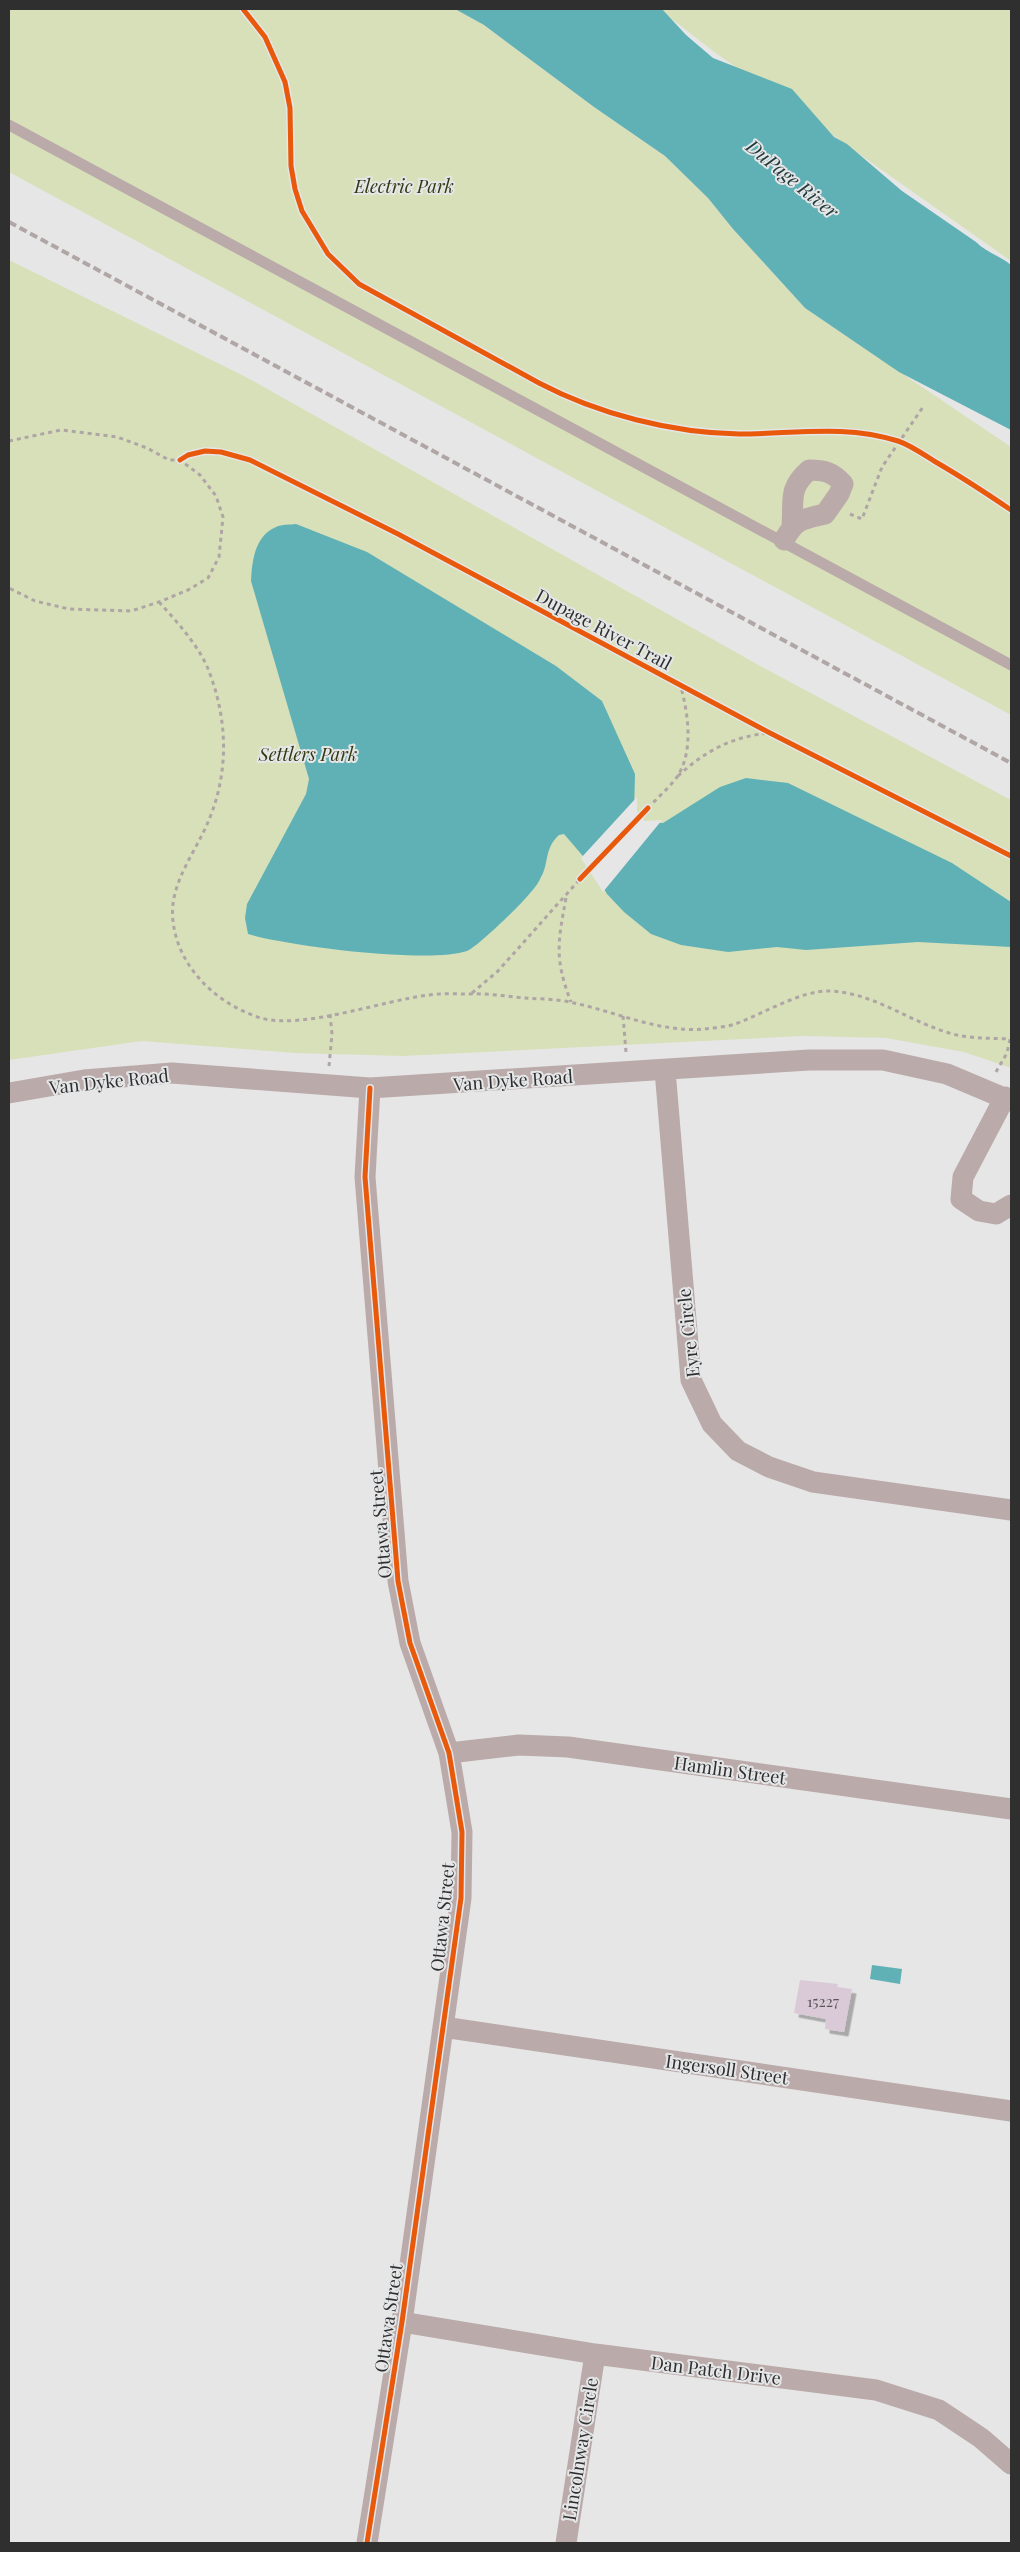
<svg xmlns="http://www.w3.org/2000/svg" width="1020" height="2552" font-family="'Playfair Display',serif">
  <defs>
    <filter id="shadow"><feDropShadow dx="4.5" dy="4.5" stdDeviation="0" flood-color="#0004"/></filter>
  </defs>
  <rect width="100%" height="100%" fill="#e6e6e6"/>
  <!-- green -->
  <path fill="#d8e0b9" d="M9 9H455L484 25 594 107 665 156 708 198 733 229 805 308 1011 447V715L9 172Z
    M659 9H1011V261L713 51Z
    M9 260 246 377 762 667 1011 800V1068L964 1052 886 1038 803 1036 403 1056 294 1053 142 1041 9 1060Z"/>
  <!-- water -->
  <path fill="#60b1b6" d="M455 9H662L686 35 713 58 792 89 834 137 847 144 902 191 976 242C986 252 1000 256 1011 265V430L899 372 805 308 733 229 708 198 665 156 594 107 484 25Z
    M296 524 367 552 556 666 602 701 635 774 634 812 644 823H663L720 787 746 778 788 783 952 863 1011 902V947L918 942 806 950 777 947 728 952 681 945 651 934 624 912 607 894 588 862 564 834 559 835C543 850 550 863 540 879 537 886 529 894 524 900 515 910 477 947 467 951 430 964 288 946 248 934L245 918 247 904 306 794 309 779 251 581C252 560 255 536 276 527 282 524 290 525 296 524Z
    M872 1965 902 1969 900 1984 870 1979Z"/>
  <!-- pier -->
  <path fill="#e6e6e6" d="M637 797V812L645 821 662 820 603 892 581 858Z"/>
  <!-- building -->
  <path fill="#dacad7" filter="url(#shadow)" d="M800 1980 838 1984 837 1987 852 1989 844 2032 825 2029 826 2019 794 2013Z"/>
  <g fill="none" stroke-linecap="round" stroke-linejoin="round">
    <!-- path -->
    <path stroke="#afa5a5" stroke-width="3" stroke-dasharray="4 4" stroke-linecap="butt" d="M9 441 61 430 117 437 147 448 169 460H180L200 475 216 496 223 517 219 557 208 578 188 590 159 602 131 611 69 609 35 601 9 588
      M850 514 862 519 882 467 923 407
      M159 602C178 623 201 648 210 674 230 728 228 783 203 833 189 861 169 889 173 921 178 968 218 1005 261 1018 303 1030 384 1000 429 995 442 993 455 994 467 994 486 993 505 996 524 998 540 999 558 999 574 1003 616 1012 661 1033 704 1029 714 1028 726 1027 735 1024 763 1014 801 990 830 991 872 993 904 1018 943 1031 965 1039 987 1038 1011 1039
      M678 776C705 751 733 736 770 733
      M648 808C657 798 669 788 677 777 694 751 688 714 681 687
      M566 898C558 942 554 958 571 1002
      M472 993 498 971 580 879
      M623 1016 626 1052
      M329 1066 332 1034 330 1014
      M996 1072 1007 1053 1010 1039"/>
    <!-- lane -->
    <path stroke="#baa" stroke-width="11" d="M9 125 1011 665"/>
    <!-- street -->
    <path stroke="#baa" stroke-width="21" d="M784 540C796 519 802 519 825 514L839 494 843 484C833 472 824 470 809 470 788 489 794 499 792 525
      M665 1070 691 1380 712 1424 738 1451 769 1467 813 1482 1011 1510
      M9 1093 84 1080 172 1073 370 1088 809 1060H883L947 1074 1011 1101
      M1005 1097 963 1177 961 1199 979 1211 996 1214 1011 1205
      M449 1753 519 1745 568 1747 1011 1809
      M443 2027 1011 2111
      M402 2322 595 2354 876 2390 939 2410 981 2438 1011 2464
      M367 2543 402 2322 461 1898 462 1832 449 1753 410 1643 398 1581 365 1177 370 1088
      M566 2543 595 2354"/>
    <!-- rail -->
    <path stroke="#afa6a5" stroke-width="4" stroke-dasharray="8 4" stroke-linecap="butt" d="M9 222 1011 763"/>
    <defs>
      <path id="cycleway" d="M243 9 265 37 285 82 290 108 291 166 295 189 302 211 328 254 359 284 539 383C598 414 672 433 739 434 793 434 845 424 898 441 910 445 923 454 934 461 960 476 986 493 1011 510
        M180 460 188 455 205 451 221 452 250 460 398 534 770 733 1011 856
        M580 879 648 808
        M367 2543 402 2322 461 1898 462 1832 449 1753 410 1643 398 1581 365 1177 370 1088"/>
    </defs>
    <!-- cycleway casing -->
    <use href="#cycleway" stroke="#e5e6e7" stroke-width="8"/>
    <!-- cycleway -->
    <use href="#cycleway" stroke="#e8590c" stroke-width="5"/>
  </g>
  <g text-anchor="middle" dominant-baseline="central" stroke-width="4" stroke-linejoin="round" paint-order="stroke">
    <!-- number labels -->
    <g font-size="15" fill="#5a565a">
      <text x="823" y="2001">15227</text>
    </g>
    <!-- park labels -->
    <g font-size="18" font-style="italic" fill="#323911" stroke="#e5e6e7">
      <text x="404" y="186">Electric Park</text>
      <text x="308" y="754">Settlers Park</text>
    </g>
    <!-- street labels -->
    <g font-size="18" fill="#2f2f30" stroke="#e5e6e7">
      <text transform="translate(604 629) rotate(28)">Dupage River Trail</text>
      <text transform="translate(513 1080) rotate(-4)">Van Dyke Road</text>
      <text transform="translate(109 1081) rotate(-6)">Van Dyke Road</text>
      <text transform="translate(688 1333) rotate(-96)">Eyre Circle</text>
      <text transform="translate(380 1524) rotate(-95)">Ottawa Street</text>
      <text transform="translate(730 1770) rotate(8)">Hamlin Street</text>
      <text transform="translate(442 1917) rotate(-84)">Ottawa Street</text>
      <text transform="translate(727 2069) rotate(8)">Ingersoll Street</text>
      <text transform="translate(388 2318) rotate(-82)">Ottawa Street</text>
      <text transform="translate(716 2370) rotate(7)">Dan Patch Drive</text>
      <text transform="translate(580 2449) rotate(-81)">Lincolnway Circle</text>
    </g>
    <!-- water labels -->
    <g font-size="19" font-style="italic" fill="#223a3c" stroke="#e5e6e7">
      <text transform="translate(793 178) rotate(39)">DuPage River</text>
    </g>
  </g>
  <!-- border -->
  <rect width="1020" height="2552" fill="none" stroke="#2f2f30" stroke-width="20"/>
</svg>
